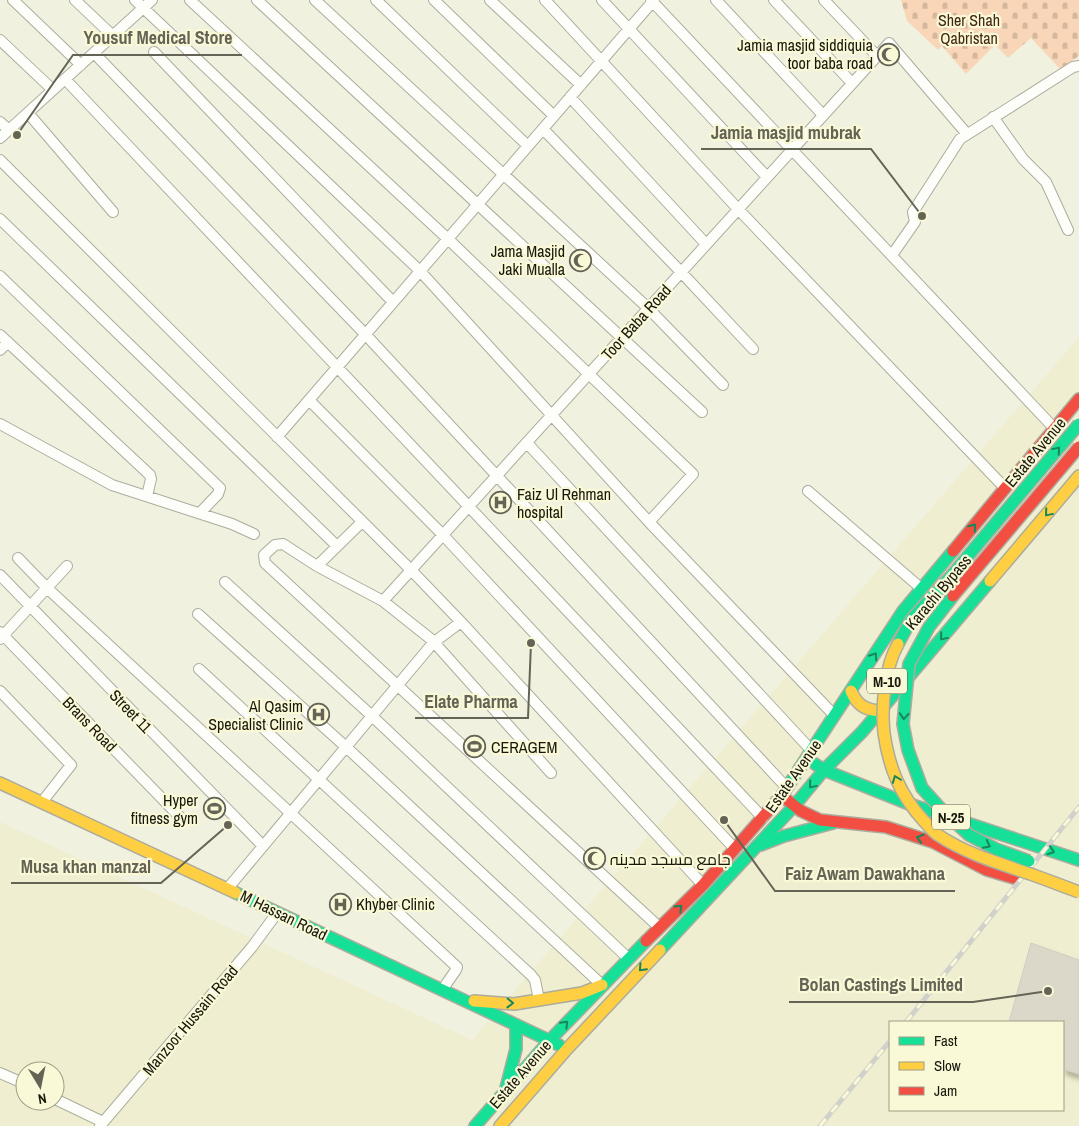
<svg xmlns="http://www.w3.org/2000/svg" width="1079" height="1126" font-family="'Archivo Narrow',Cairo,sans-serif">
  <defs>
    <pattern id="cemetery-stones" width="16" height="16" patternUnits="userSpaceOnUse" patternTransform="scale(1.25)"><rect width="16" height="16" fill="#f8d6b7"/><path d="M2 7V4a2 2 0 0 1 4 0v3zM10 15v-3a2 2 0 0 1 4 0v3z" fill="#d4b79c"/></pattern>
    <filter id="shadow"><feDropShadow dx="3" dy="5.5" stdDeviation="2.5" flood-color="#0004"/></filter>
  </defs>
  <rect width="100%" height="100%" fill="#f1f1df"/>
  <!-- built -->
  <path fill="#efeed0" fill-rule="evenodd" d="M1079 337V1126H0V822L472 1040ZM890 1022H1063V1110H890ZM25 1071H55V1101H25Z"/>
  <!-- cemetery -->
  <path fill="url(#cemetery-stones)" d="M901 0H1079V56L1060 69 1031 38 1008 58 995 45 966 74 942 46 938 50 907 21Z"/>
  <!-- building -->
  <path fill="#dbd7c9" stroke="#d0cdbf" filter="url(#shadow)" d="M1031 943 1079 960V1074L1063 1069V1022H1009Z"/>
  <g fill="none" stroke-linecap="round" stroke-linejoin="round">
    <defs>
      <path id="street" d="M13 0 81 65
        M75 0 113 36
        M135 0 420 271 649 522 834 715
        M190 0 448 239 693 474 649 522
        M257 0 702 412
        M315 0 648 308 723 385
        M376 0 528 146
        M434 0 554 116
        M490 0 581 85
        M545 0 738 209 1005 488
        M602 0 767 177
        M651 0 1054 428
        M716 0 823 115
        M774 0 852 83
        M824 0 877 56
        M0 40 53 90
        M154 52 393 302
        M94 53 365 334 787 788
        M65 79 763 818
        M570 97 706 244
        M28 113 113 212
        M993 117 1023 159 1046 182 1068 230
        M0 122 9 130
        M543 129 681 272 753 349
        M0 138 152 0
        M0 160 411 570 461 622 703 885
        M0 219 337 546
        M892 255 915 222 913 212 960 139 1073 67 1079 66
        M0 276 220 488 218 494 200 513
        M0 335 150 475 151 479 147 496
        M0 350 8 342
        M309 400 443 535 735 849
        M0 424 112 485 232 524 254 534
        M277 437 654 0
        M527 443 812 751
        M808 491 922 589
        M18 558 47 588 457 967 456 970 442 990
        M317 566 362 522
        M0 575 263 846
        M225 582 372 716 629 959
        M383 601 889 43 967 134
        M198 614 346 747 602 985
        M0 632 180 817
        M0 639 67 566
        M199 669 531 975 535 980 539 1000
        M0 691 71 765 42 802
        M551 773 432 640 383 601 317 566 283 544 275 545 264 555 265 563 659 927
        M228 888 433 643 461 622
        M0 1073 25 1084
        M55 1099 103 1122
        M100 1126 252 947 277 913"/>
      <path id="fast" d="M815 764 824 770 909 804 1079 860
        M788 786 903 611 953 551
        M761 845 784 836 833 823
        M236 893 559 1045
        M660 950 794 806 824 770 862 732 990 581
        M505 1092 516 1049V1025
        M475 1126 549 1041 646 941"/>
      <path id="slow" d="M990 581 1079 476
        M851 691C857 705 865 710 880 711
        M0 783 236 893
        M474 1001 514 1004 582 993 602 985
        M500 1126 567 1049 660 950"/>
      <path id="jam" d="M953 551 1079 399
        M786 799 801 811 820 820 886 827 933 842 987 870 1014 878
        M646 941 703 885 782 795 788 786"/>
    </defs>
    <!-- street casing -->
    <use href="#street" stroke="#acac9e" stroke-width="12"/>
    <!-- fast casing -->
    <use href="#fast" stroke="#acac9e" stroke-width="14"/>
    <!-- slow casing -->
    <use href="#slow" stroke="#acac9e" stroke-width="14"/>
    <!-- jam casing -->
    <use href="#jam" stroke="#acac9e" stroke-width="14"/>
    <!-- street -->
    <use href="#street" stroke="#fdfdfa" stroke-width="10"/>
    <!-- fast -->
    <use href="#fast" stroke="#16e098" stroke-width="11"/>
    <!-- slow -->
    <use href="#slow" stroke="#ffcf43" stroke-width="11"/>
    <!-- jam -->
    <use href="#jam" stroke="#f24e42" stroke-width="11"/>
    <defs>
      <path id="rail" d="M906 1022 1079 807
        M820 1126 890 1041"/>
    </defs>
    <!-- rail casing -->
    <use href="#rail" stroke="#d1d1cb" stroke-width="5"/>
    <!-- rail -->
    <use href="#rail" stroke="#f9f8d7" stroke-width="3" stroke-dasharray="9" stroke-linecap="butt"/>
    <defs>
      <path id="fast-bridge" d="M953 596 929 627 909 664 903 724 908 750 922 788 941 809 969 835 996 849 1029 861
        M898 644 911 620 952 575 1079 424"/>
      <path id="slow-bridge" d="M898 644C885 667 881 706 884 733 889 768 900 795 924 821 929 826 933 832 938 835 968 855 1002 864 1036 876 1050 881 1065 887 1079 892"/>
      <path id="jam-bridge" d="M953 596 1079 447"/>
    </defs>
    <!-- fast-bridge casing -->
    <use href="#fast-bridge" stroke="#acac9e" stroke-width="14" stroke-linecap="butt"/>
    <!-- slow-bridge casing -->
    <use href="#slow-bridge" stroke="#acac9e" stroke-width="14" stroke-linecap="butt"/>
    <!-- jam-bridge casing -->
    <use href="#jam-bridge" stroke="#acac9e" stroke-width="14" stroke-linecap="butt"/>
    <!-- fast-bridge -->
    <use href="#fast-bridge" stroke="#16e098" stroke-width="11"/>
    <!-- slow-bridge -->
    <use href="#slow-bridge" stroke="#ffcf43" stroke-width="11"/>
    <!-- jam-bridge -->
    <use href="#jam-bridge" stroke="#f24e42" stroke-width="11"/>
  </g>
  <!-- one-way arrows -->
  <defs><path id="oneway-chevron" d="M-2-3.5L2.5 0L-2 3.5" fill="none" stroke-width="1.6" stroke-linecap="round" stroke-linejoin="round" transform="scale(1.25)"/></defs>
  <g stroke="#178659">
    <use href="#oneway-chevron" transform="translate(1057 450) rotate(-50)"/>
    <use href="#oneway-chevron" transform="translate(1048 513) rotate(130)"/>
    <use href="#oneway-chevron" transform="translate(973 527) rotate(-51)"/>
    <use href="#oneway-chevron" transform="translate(943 637) rotate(130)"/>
    <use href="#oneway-chevron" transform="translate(874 656) rotate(-57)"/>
    <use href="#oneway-chevron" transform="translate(904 716) rotate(94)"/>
    <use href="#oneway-chevron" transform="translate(896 779) rotate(-111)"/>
    <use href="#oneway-chevron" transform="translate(812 785) rotate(130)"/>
    <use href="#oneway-chevron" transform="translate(920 838) rotate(-163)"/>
    <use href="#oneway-chevron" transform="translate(987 845) rotate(27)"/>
    <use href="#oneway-chevron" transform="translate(1051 851) rotate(18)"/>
    <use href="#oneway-chevron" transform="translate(679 908) rotate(-44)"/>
    <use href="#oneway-chevron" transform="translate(642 968) rotate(133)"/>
    <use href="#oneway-chevron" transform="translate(510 1003) rotate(1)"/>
    <use href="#oneway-chevron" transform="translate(565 1024) rotate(-46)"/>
  </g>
  <!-- icons -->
  <defs>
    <symbol id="mosque-ring" viewBox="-11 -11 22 22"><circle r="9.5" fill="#f9f8d7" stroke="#646355" stroke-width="1.5"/><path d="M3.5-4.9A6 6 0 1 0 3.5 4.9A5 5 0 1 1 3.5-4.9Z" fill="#646355"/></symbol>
    <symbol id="hospital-ring" viewBox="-11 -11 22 22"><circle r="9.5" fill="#f9f8d7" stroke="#646355" stroke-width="1.5"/><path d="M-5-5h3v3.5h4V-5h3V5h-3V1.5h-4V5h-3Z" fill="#646355"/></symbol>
    <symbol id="stadium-ring" viewBox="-11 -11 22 22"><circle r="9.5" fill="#f9f8d7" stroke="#646355" stroke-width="1.5"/><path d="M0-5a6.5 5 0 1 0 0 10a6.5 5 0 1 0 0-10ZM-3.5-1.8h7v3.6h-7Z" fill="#646355"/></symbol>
  </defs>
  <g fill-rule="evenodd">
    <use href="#mosque-ring" x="876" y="42" width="25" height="25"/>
    <use href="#mosque-ring" x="568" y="248" width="25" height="25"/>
    <use href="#hospital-ring" x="488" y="490" width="25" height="25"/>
    <use href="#hospital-ring" x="306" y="702" width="25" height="25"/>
    <use href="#stadium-ring" x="462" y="734" width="25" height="25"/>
    <use href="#stadium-ring" x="202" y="796" width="25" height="25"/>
    <use href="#mosque-ring" x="582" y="846" width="25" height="25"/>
    <use href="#hospital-ring" x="328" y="892" width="25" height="25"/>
  </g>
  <g text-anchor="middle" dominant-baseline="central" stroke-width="4.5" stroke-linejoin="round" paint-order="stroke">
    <!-- shield labels -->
    <g fill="#f9f8d7" stroke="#5c5a48" stroke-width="1">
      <rect x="867" y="668.5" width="40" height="25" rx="4"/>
      <rect x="932" y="804.5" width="38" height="25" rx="4"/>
    </g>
    <g font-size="15" font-weight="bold" fill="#18170b">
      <text x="887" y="681">M-10</text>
      <text x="951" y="817">N-25</text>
    </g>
    <!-- park labels -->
    <g font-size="16" fill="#422612" stroke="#f9f8d7">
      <text x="969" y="20">Sher Shah<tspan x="969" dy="18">Qabristan</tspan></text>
    </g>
    <!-- poi labels -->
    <g font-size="16" fill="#18170b" stroke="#f9f8d7" text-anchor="end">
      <text x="873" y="45">Jamia masjid siddiquia<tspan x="873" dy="18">toor baba road</tspan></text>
      <text x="565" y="251">Jama Masjid<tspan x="565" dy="18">Jaki Mualla</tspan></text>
      <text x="517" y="494" text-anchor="start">Faiz Ul Rehman<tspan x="517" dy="18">hospital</tspan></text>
      <text x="303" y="706">Al Qasim<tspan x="303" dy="18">Specialist Clinic</tspan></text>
      <text x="491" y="747" text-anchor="start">CERAGEM</text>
      <text x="198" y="800">Hyper<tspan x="198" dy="18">fitness gym</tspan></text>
      <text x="610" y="859" text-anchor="start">جامع مسجد مدینہ</text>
      <text x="356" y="904" text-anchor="start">Khyber Clinic</text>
    </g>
    <!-- street labels -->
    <g font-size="16" fill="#18170b" stroke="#f9f8d7">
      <text transform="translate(636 322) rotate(-48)">Toor Baba Road</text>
      <text transform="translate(1035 452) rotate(-50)">Estate Avenue</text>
      <text transform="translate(938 592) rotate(-50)">Karachi Bypass</text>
      <text transform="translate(131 711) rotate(46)">Street 11</text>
      <text transform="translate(90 724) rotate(46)">Brans Road</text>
      <text transform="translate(793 776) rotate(-55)">Estate Avenue</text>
      <text transform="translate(284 915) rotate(26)">M Hassan Road</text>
      <text transform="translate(190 1020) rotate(-50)">Manzoor Hussain Road</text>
      <text transform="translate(520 1074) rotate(-49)">Estate Avenue</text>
    </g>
  </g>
  <!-- callouts -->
  <path fill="none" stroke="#646355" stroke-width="2" d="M17 135L73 55H242M922 216L871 149H701M531 643L528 718H415M228 825L161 883H11M724 820L775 891H955M1048 991L973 1002H789"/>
  <g fill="#646355" stroke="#f9f8d7" stroke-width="2">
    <circle cx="17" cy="135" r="5"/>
    <circle cx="922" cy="216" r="5"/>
    <circle cx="531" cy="643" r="5"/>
    <circle cx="228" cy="825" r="5"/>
    <circle cx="724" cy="820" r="5"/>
    <circle cx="1048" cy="991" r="5"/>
  </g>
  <g font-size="18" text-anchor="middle" font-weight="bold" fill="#646355" stroke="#f9f8d7" stroke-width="4.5" stroke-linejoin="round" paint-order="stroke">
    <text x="158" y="44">Yousuf Medical Store</text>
    <text x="786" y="139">Jamia masjid mubrak</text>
    <text x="471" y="708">Elate Pharma</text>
    <text x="86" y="873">Musa khan manzal</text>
    <text x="865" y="880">Faiz Awam Dawakhana</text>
    <text x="881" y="991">Bolan Castings Limited</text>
  </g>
  <!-- legend -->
  <rect x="889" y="1021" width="175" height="90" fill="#f9f8d7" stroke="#9f9e85"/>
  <rect x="899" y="1037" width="25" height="8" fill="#16e098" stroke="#9f9e85"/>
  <text x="934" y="1046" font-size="15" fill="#18170b">Fast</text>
  <rect x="899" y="1062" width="25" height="8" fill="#ffcf43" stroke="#9f9e85"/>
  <text x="934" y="1071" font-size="15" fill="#18170b">Slow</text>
  <rect x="899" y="1087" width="25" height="8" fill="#f24e42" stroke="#9f9e85"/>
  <text x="934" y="1096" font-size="15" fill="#18170b">Jam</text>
  <!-- north arrow -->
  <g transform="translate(40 1086) rotate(170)"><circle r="24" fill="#f9f8d7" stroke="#9f9e85"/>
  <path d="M0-4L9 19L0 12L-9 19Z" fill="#646355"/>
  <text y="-8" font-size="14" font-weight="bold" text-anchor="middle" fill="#18170b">N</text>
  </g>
</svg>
